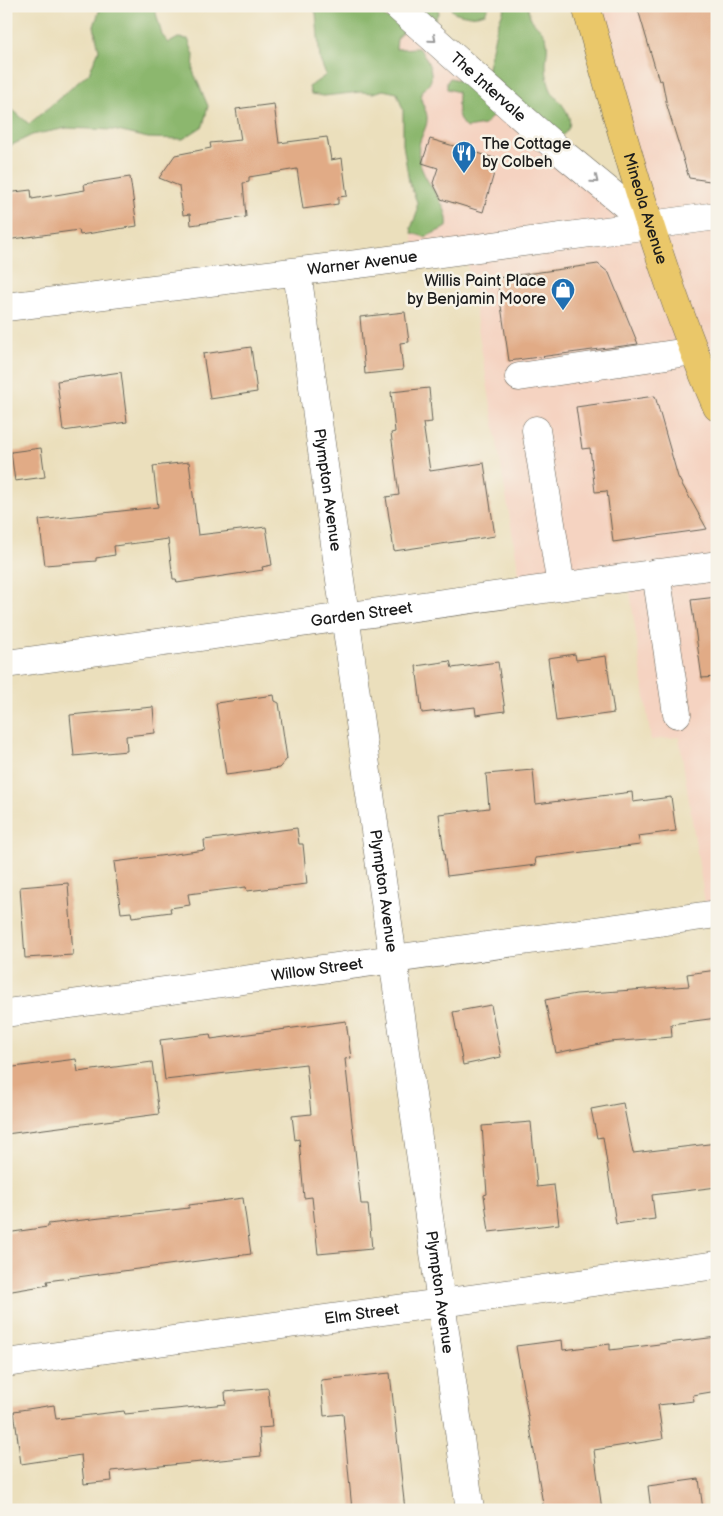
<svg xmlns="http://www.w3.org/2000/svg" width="723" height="1516" font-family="'Balsamiq Sans',sans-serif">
  <rect width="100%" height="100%" fill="#f7f3e8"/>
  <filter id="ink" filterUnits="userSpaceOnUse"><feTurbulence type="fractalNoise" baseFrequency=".02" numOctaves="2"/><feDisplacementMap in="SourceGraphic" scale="10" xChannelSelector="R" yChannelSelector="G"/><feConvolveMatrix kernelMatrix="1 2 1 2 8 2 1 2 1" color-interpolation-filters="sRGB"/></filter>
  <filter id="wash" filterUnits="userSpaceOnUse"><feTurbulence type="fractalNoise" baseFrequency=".0096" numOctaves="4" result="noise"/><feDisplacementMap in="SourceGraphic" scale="20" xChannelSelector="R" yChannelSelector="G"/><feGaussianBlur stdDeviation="1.12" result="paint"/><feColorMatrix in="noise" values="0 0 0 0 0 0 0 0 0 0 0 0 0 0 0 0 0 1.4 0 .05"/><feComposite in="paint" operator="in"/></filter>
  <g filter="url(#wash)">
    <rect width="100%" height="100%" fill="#ebdfbc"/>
    <!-- built -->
    <path fill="#f5d3c1" d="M586 6H717V914L707 916 679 737 651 740 628 578 522 592 465 250 416 256 411 228 417 213V202L409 182 403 144V110L397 93 383 90 374 93 397 39 406 28 650 225Z"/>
    <!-- forest -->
    <path fill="#8cb76e" stroke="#546a45" d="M101 6H154L162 35 169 43 178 38 188 39 194 55 193 71 208 106 203 126 183 139 148 138 113 130 67 128 32 135 6 148V104L29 124 89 73 99 50 94 26Z
      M312 6H379L380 13 388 19H399L406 28 397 39 396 49 418 48C425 53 435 74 430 82 428 87 422 89 421 94 420 104 428 110 427 120 427 128 420 137 419 146 414 180 451 199 447 227L425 237 412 233 411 228 417 213V202L409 182 403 144V110L397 93 383 90 374 93 361 92 324 96 311 94 309 87 326 75 320 60 316 13Z
      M410 6H437L439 12 432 24Z
      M451 6H489L485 13C474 17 462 16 452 11Z
      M505 6H528C529 25 540 24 546 38 549 47 546 56 546 65 546 71 547 78 549 84 550 91 556 98 561 103 582 130 561 137 539 150L532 147 534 140 497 112 484 125 466 128C455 117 458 107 458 92L447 89V82L450 78 462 81 487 72 496 30Z"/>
    <g id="blocks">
      <!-- building -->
      <path fill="#e1ab86" d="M637 6H717V182L689 178 667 106 662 80 659 81Z
        M274 104 279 143 327 137 331 160 342 158 347 196 338 197V204L303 209 297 169 249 177V182L243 183 246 217 191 225 190 214 183 215 179 186 159 178 175 155 211 148 210 143 241 140 236 109Z
        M430 139 498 159 483 212 441 199 433 183 438 168 422 163Z
        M130 177 137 226 80 235 79 230 6 240V193L31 190 32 199 85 190 84 184Z
        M598 264 609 273 638 344 509 361 497 278Z
        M405 312 409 342 400 343 403 370 365 374 360 317Z
        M251 347 257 392 210 399 203 354Z
        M121 372 127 422 63 431 57 381Z
        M429 388 432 422 423 423 430 471 484 463 495 536 394 551 386 497 399 495 391 433 395 432 391 392Z
        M655 396 678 477 707 529 613 542 607 491 595 492 590 448 582 449 576 407Z
        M41 448 45 477 15 481 11 452Z
        M189 462 198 535 266 527 272 565 262 567 263 570 177 583 176 579H173L168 539 114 546 115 555 96 558V561L45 565 39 520 158 507 153 466Z
        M717 597V677L702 678 691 600Z
        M575 654 576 660 606 656 614 713 556 721 548 658Z
        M450 661 452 668 498 662 505 711 476 715 475 707 422 713 416 666Z
        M274 695 275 701 279 703 287 759 279 768 226 775 216 703Z
        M153 707 155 733 126 736 127 751 74 756 70 715Z
        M533 770 536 804 632 792 633 802 671 797 676 831 638 836 640 845 535 858 536 865 447 876 439 814 489 808 486 774Z
        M297 828 299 844H303L307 884 247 891 246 887 188 894 190 905 170 908 171 912 132 917 131 912 121 913 114 862 205 850 204 840Z
        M68 883 73 955 25 958 20 887Z
        M717 970V1018L671 1024 672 1037 610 1042 556 1053 545 1000 576 994 689 986 687 974Z
        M491 1005 501 1057 463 1065 453 1012Z
        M346 1021 351 1058 345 1059 361 1204H368L372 1249 318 1254 312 1197 304 1198 299 1139 295 1140 292 1116 311 1114 306 1064 165 1080 160 1040 210 1034 211 1039Z
        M76 1059 78 1072 152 1062 159 1114 6 1134V1068Z
        M623 1103 633 1153 717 1143V1187L652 1195 655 1219 616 1224 603 1137 597 1138 591 1109Z
        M531 1122 537 1187 554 1185 559 1224 489 1232 484 1195 487 1194 482 1126Z
        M243 1198 251 1254 47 1281 48 1285 6 1292V1233L48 1227V1224L189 1208V1205Z
        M717 1337V1391L693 1395 694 1401 658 1405 663 1439 594 1450 602 1510H544L516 1346 562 1340 563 1350 610 1344V1350Z
        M390 1373 405 1510H352L343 1414 324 1416 321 1380Z
        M268 1388 272 1427 259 1428 261 1456 111 1471 112 1481 84 1484 81 1455 21 1464 14 1411 54 1405 56 1419 124 1411 125 1414 226 1404 225 1392Z
        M699 1479 703 1510H651L648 1486Z"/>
    </g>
  </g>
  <g filter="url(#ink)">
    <use href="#blocks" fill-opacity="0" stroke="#646054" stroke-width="1"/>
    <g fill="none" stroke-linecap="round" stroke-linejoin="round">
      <defs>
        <g id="minor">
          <path id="s1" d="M397 6 561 152 651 226"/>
          <path id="s2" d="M297 272 470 1510"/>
          <path id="s3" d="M6 307 374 262 717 216"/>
          <path d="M519 377 694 351"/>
          <path d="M536 430 561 586"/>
          <path d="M656 573 677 714"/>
          <path id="s4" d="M6 664 717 565"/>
          <path id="s5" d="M6 1013 717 914"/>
          <path id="s6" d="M6 1363 717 1265"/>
        </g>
        <g id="major">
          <path id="s7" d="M586 6C624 141 661 278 717 407"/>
        </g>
      </defs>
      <!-- minor casing -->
      <use href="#minor" stroke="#646054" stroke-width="29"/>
      <!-- major casing -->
      <use href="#major" stroke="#646054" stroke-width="29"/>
      <!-- minor -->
      <use href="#minor" stroke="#fff" stroke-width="28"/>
      <!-- major -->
      <use href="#major" stroke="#eac769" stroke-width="28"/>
    </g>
    <!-- one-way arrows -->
    <defs><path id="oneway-chevron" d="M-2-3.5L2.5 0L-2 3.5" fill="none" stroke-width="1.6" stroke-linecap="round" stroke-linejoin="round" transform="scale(1.25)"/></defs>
    <g stroke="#999">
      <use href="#oneway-chevron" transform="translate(433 39) rotate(41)"/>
      <use href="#oneway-chevron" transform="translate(595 180) rotate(39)"/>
    </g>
  </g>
  <!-- icons -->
  <defs>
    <symbol id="restaurant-pin" viewBox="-11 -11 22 30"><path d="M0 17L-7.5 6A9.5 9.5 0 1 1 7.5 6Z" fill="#1f6fb2" stroke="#f7f3e8"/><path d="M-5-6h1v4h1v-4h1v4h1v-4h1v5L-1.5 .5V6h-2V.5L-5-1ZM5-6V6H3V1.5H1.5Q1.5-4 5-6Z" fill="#fff"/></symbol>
    <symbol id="shop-pin" viewBox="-11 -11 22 30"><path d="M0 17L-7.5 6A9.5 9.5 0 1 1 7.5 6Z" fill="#1f6fb2" stroke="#f7f3e8"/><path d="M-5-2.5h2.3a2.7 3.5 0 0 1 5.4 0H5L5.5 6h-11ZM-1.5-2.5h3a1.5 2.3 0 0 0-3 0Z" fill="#fff"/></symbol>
  </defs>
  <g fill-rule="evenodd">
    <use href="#restaurant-pin" x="450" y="139" width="28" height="38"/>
    <use href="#shop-pin" x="549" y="276" width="28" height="38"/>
  </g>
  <g text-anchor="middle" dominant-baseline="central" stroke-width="5" stroke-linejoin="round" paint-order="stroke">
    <!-- street labels -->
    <g font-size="16" fill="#1c1c1c" stroke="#f7f3e8">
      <text stroke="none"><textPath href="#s1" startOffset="122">The Intervale</textPath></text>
      <text stroke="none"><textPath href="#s7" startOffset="211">Mineola Avenue</textPath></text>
      <text stroke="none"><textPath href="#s3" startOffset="359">Warner Avenue</textPath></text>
      <text stroke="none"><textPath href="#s2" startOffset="220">Plympton Avenue</textPath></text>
      <text stroke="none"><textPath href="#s4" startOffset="359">Garden Street</textPath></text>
      <text stroke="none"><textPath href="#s2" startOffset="625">Plympton Avenue</textPath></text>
      <text stroke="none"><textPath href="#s5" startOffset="314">Willow Street</textPath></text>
      <text stroke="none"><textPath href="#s2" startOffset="1030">Plympton Avenue</textPath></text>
      <text stroke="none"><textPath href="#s6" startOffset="359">Elm Street</textPath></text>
    </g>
    <!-- poi labels -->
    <g font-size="16" fill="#1c1c1c" stroke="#f7f3e8" text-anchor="start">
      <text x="482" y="144">The Cottage<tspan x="482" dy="18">by Colbeh</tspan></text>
      <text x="546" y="281" text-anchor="end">Willis Paint Place<tspan x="546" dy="18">by Benjamin Moore</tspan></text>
    </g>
  </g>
  <!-- margin -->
  <rect width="723" height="1516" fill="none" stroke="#f7f3e8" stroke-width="25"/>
</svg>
